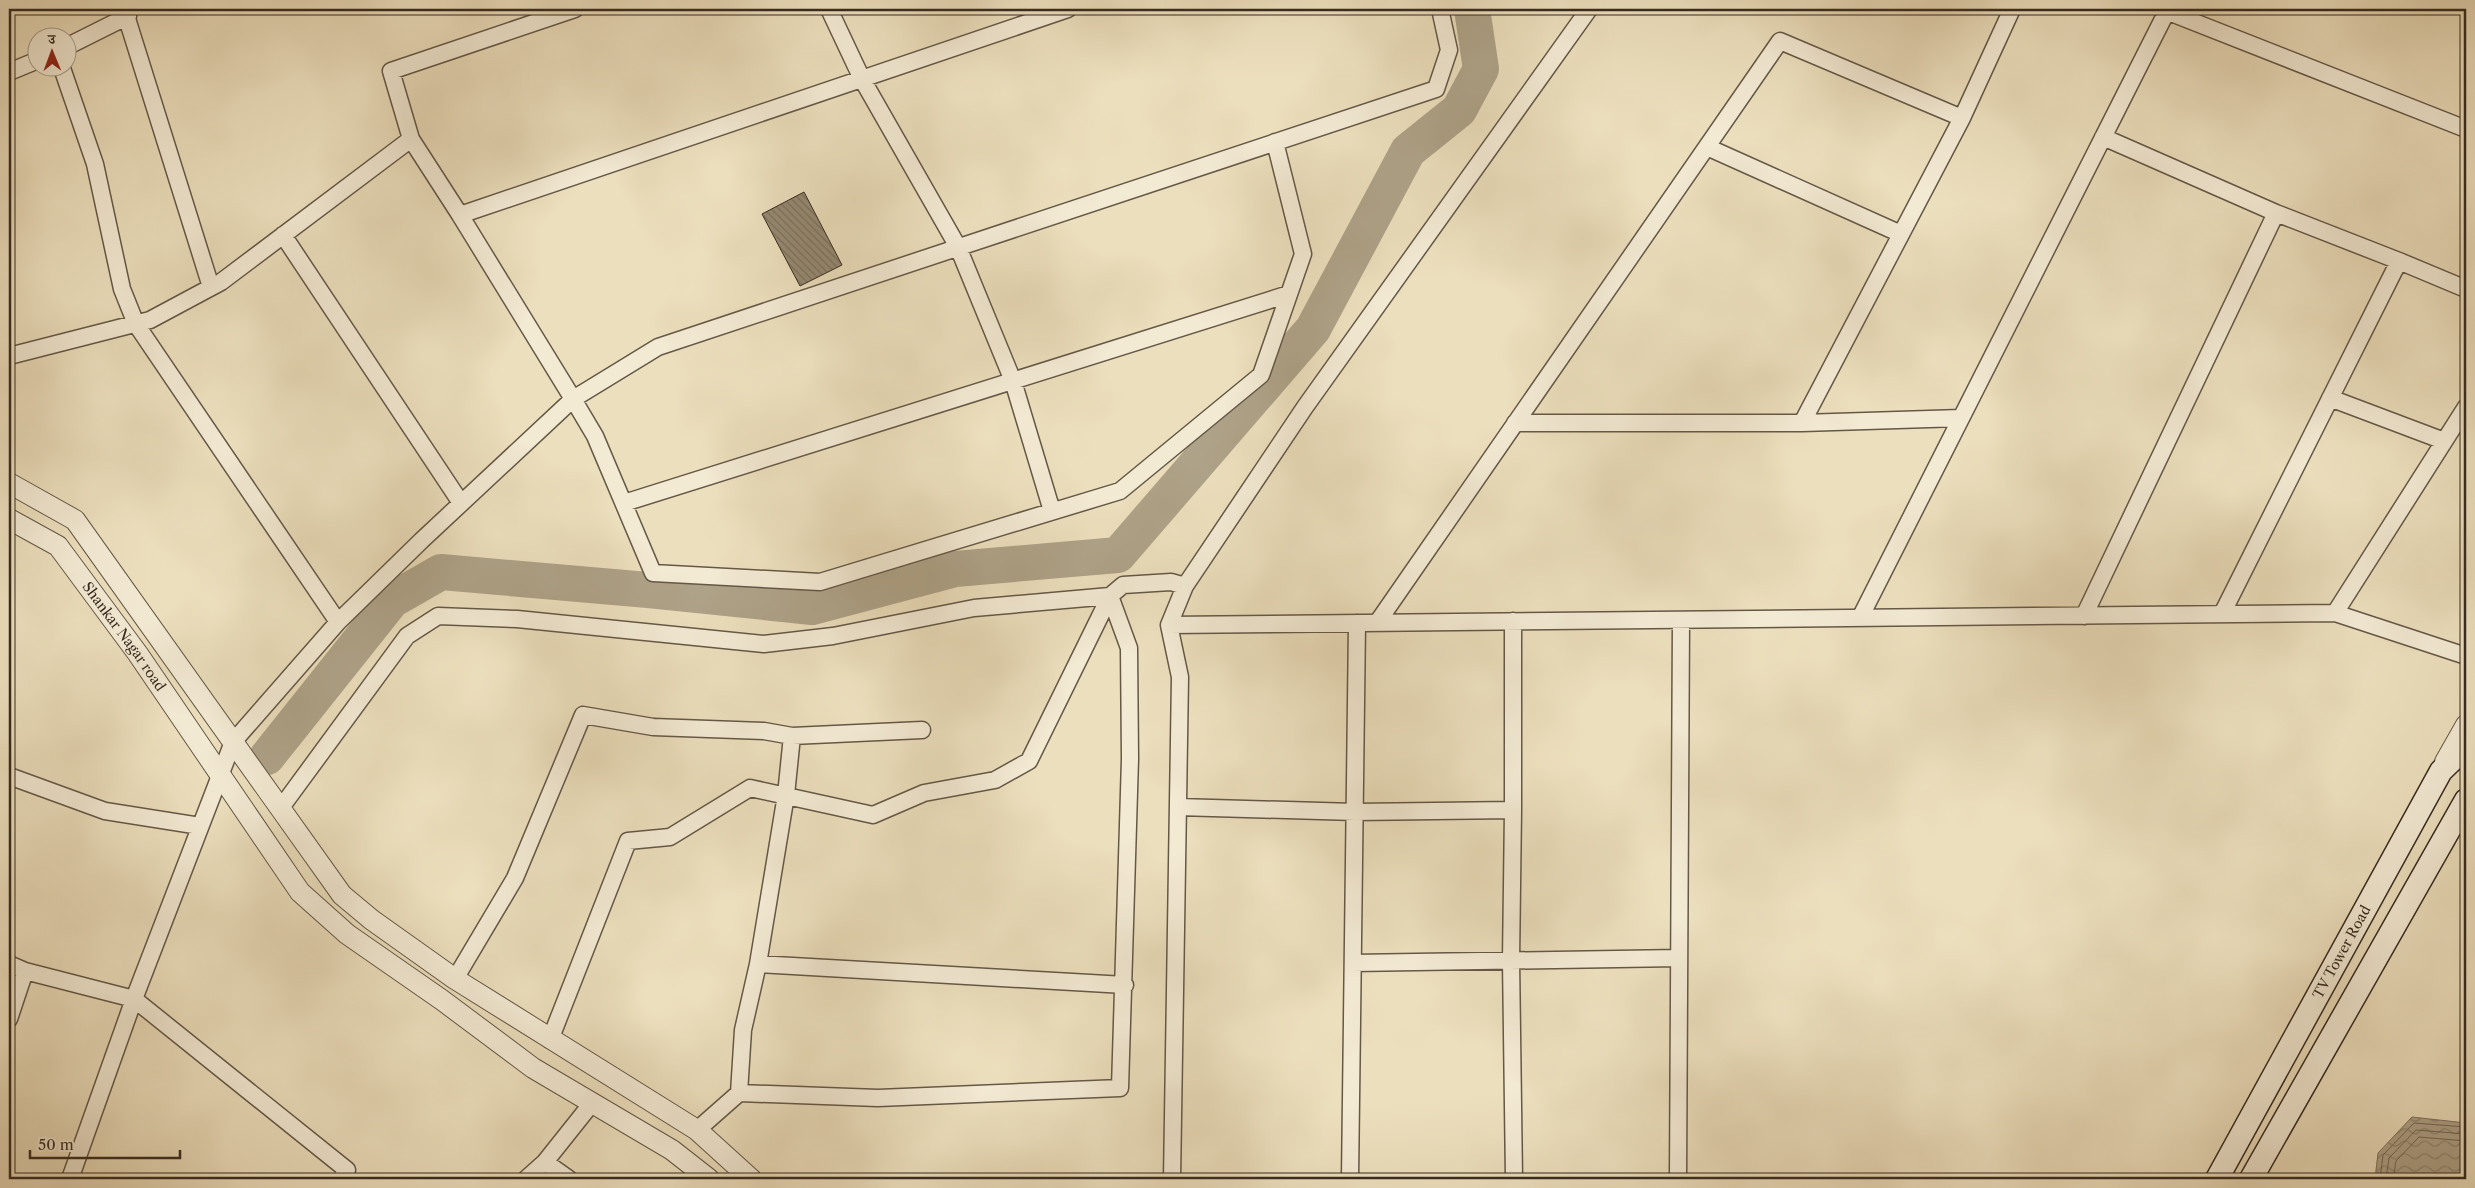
<svg xmlns="http://www.w3.org/2000/svg" width="2475" height="1188" font-family="'Libre Caslon Text','Noto Serif Devanagari',serif">
  <defs>
    <pattern id="water-waves" width="16" height="10" patternUnits="userSpaceOnUse" patternTransform="scale(1.25)"><rect width="16" height="10" fill="#aea288"/><path d="M0 5q4-4 8 0t8 0" fill="none" stroke="#8e846f"/></pattern>
    <pattern id="building-back-hatch" width="6" height="6" patternUnits="userSpaceOnUse" patternTransform="scale(1.25)"><rect width="6" height="6" fill="#958972"/><path d="M-1 5l2 2M0 0l6 6M5-1l2 2" fill="none" stroke="#7a705d"/></pattern>
  </defs>
  <rect width="100%" height="100%" fill="#ecdfbd"/>
  <filter id="stains"><feTurbulence type="fractalNoise" baseFrequency=".004" numOctaves="4"/><feColorMatrix values="0 0 0 0 .2 0 0 0 0 .09 0 0 0 0 .02 0 0 0 .5 -.17"/></filter>
  <radialGradient id="worn" r=".72"><stop offset=".6" stop-color="#630" stop-opacity="0"/><stop offset="1" stop-color="#630" stop-opacity=".3"/></radialGradient>
  <!-- water -->
  <path fill="url(#water-waves)" stroke="#7e725e" d="M2412 1117 2466 1123V1179H2375L2378 1153Z"/>
  <g fill="none" stroke-linecap="round" stroke-linejoin="round">
    <!-- shore -->
    <path stroke="#726654" stroke-width="1" d="M2380 1179 2383 1155 2414 1123 2466 1127
      M2386 1179 2389 1158 2416 1130 2466 1134
      M2393 1179 2396 1161 2419 1137 2466 1141"/>
    <!-- river -->
    <path stroke="#aea288" stroke-width="36" d="M267 757 392 600 441 572 648 590 812 607 955 569 1118 555 1313 329 1408 151 1459 110 1481 69 1472 9"/>
  </g>
  <!-- building -->
  <path fill="url(#building-back-hatch)" stroke="#372b20" d="M804 192 842 265 800 286 762 214Z"/>
  <g fill="none" stroke-linecap="round" stroke-linejoin="round">
    <defs>
      <path id="minor" d="M124 9 211 287
        M829 9 862 79 958 247 1013 381 1052 511
        M2161 9 2466 129
        M68 46 128 16
        M62 68 95 164 122 289 136 324 338 622
        M9 72 38 60
        M1962 118 2012 9
        M411 139 391 71 575 9
        M1707 147 1901 234
        M460 215 573 399 658 347 1436 89 1449 50 1440 9
        M283 235 461 503
        M2399 261 2466 289
        M9 356 150 320 221 282 411 139 460 215 1068 9
        M2330 398 2444 441
        M1515 423H1802
        M624 503 1289 294
        M2335 613 2466 407
        M2222 614 2399 261 2276 213
        M2084 616 2276 213 2103 137
        M1860 618 2167 11
        M1377 623 1780 41 1962 118 1802 423 1961 418
        M1169 625 2335 613 2466 656
        M792 736 922 730
        M9 776 105 811 200 826
        M1178 807 1355 812 1513 810V621
        M280 809 407 636 438 616 517 619 764 644 833 636 974 608 1110 596 1123 585 1171 582 1185 586
        M1513 810 1511 960 1514 1179
        M1353 963 1679 958
        M9 964 25 971 134 999 347 1170 341 1179
        M758 964 1125 985
        M455 979 515 878 583 715 653 727 764 731 792 736 786 795 758 964 743 1030 739 1093
        M9 1019 25 971
        M550 1040 628 841 670 837 750 788 873 815 924 793 995 780 1029 761 1110 596 1129 648 1130 759 1120 1088 878 1098 739 1093 697 1130
        M545 1162 569 1179
        M70 1179 134 999 233 742 338 622 422 540 573 399 595 436 653 573 820 582 1120 491 1261 375 1303 254 1275 142
        M526 1179 545 1162 592 1103
        M1172 1179 1180 677 1169 625 1185 586 1305 407 1589 9
        M1350 1179 1357 623
        M1678 1179 1681 620"/>
      <g id="tertiary">
        <path d="M9 483 75 520 342 895 372 920 455 979 697 1130 751 1179"/>
        <path id="s1" d="M9 519 58 546 138 654 300 892 347 934 442 1000 533 1068 672 1150 709 1179"/>
        <path d="M2445 762 2466 725"/>
      </g>
      <g id="secondary">
        <path id="s2" d="M2217 1179 2441 771 2466 747"/>
        <path d="M2251 1179 2466 800"/>
      </g>
    </defs>
    <!-- minor casing -->
    <use href="#minor" stroke="#645847" stroke-width="19"/>
    <!-- tertiary casing -->
    <use href="#tertiary" stroke="#645847" stroke-width="22"/>
    <!-- secondary casing -->
    <use href="#secondary" stroke="#372b20" stroke-width="25"/>
    <!-- minor -->
    <use href="#minor" stroke="#f3ead4" stroke-width="16"/>
    <!-- tertiary -->
    <use href="#tertiary" stroke="#f3ead4" stroke-width="20"/>
    <!-- secondary -->
    <use href="#secondary" stroke="#f3ead4" stroke-width="22"/>
  </g>
  <g text-anchor="middle" dominant-baseline="central" stroke-width="4" stroke-linejoin="round" paint-order="stroke">
    <!-- street labels -->
    <g font-size="14" fill="#372b20" stroke="#f3ead4">
      <text stroke="none"><textPath href="#s1" startOffset="168">Shankar Nagar road</textPath></text>
      <text stroke="none"><textPath href="#s2" startOffset="259">TV Tower Road</textPath></text>
    </g>
  </g>
  <!-- margin -->
  <rect width="2475" height="1188" fill="none" stroke="#ecdfbd" stroke-width="30"/>
  <rect x="10" y="10" width="2455" height="1168" fill="none" stroke="#372b20" stroke-width="2.5"/>
  <rect x="15" y="15" width="2445" height="1158" fill="none" stroke="#372b20"/>
  <!-- north arrow -->
  <g transform="translate(52 52) rotate(359)"><circle r="24" fill="#f3ead4" stroke="#a89e8c"/>
  <path d="M0-4L9 19L0 12L-9 19Z" fill="#8f2418"/>
  <text y="-8" font-size="14" font-weight="bold" text-anchor="middle" fill="#372b20">उ</text>
  </g>
  <!-- scale -->
  <path d="M30 1150v8h150v-8" fill="none" stroke="#372b20" stroke-width="2.5"/>
  <text x="38" y="1150" font-size="15" fill="#372b20" stroke="#f3ead4" stroke-width="4" paint-order="stroke">50 m</text>
  <rect width="100%" height="100%" filter="url(#stains)"/>
  <rect width="100%" height="100%" fill="url(#worn)"/>
</svg>
